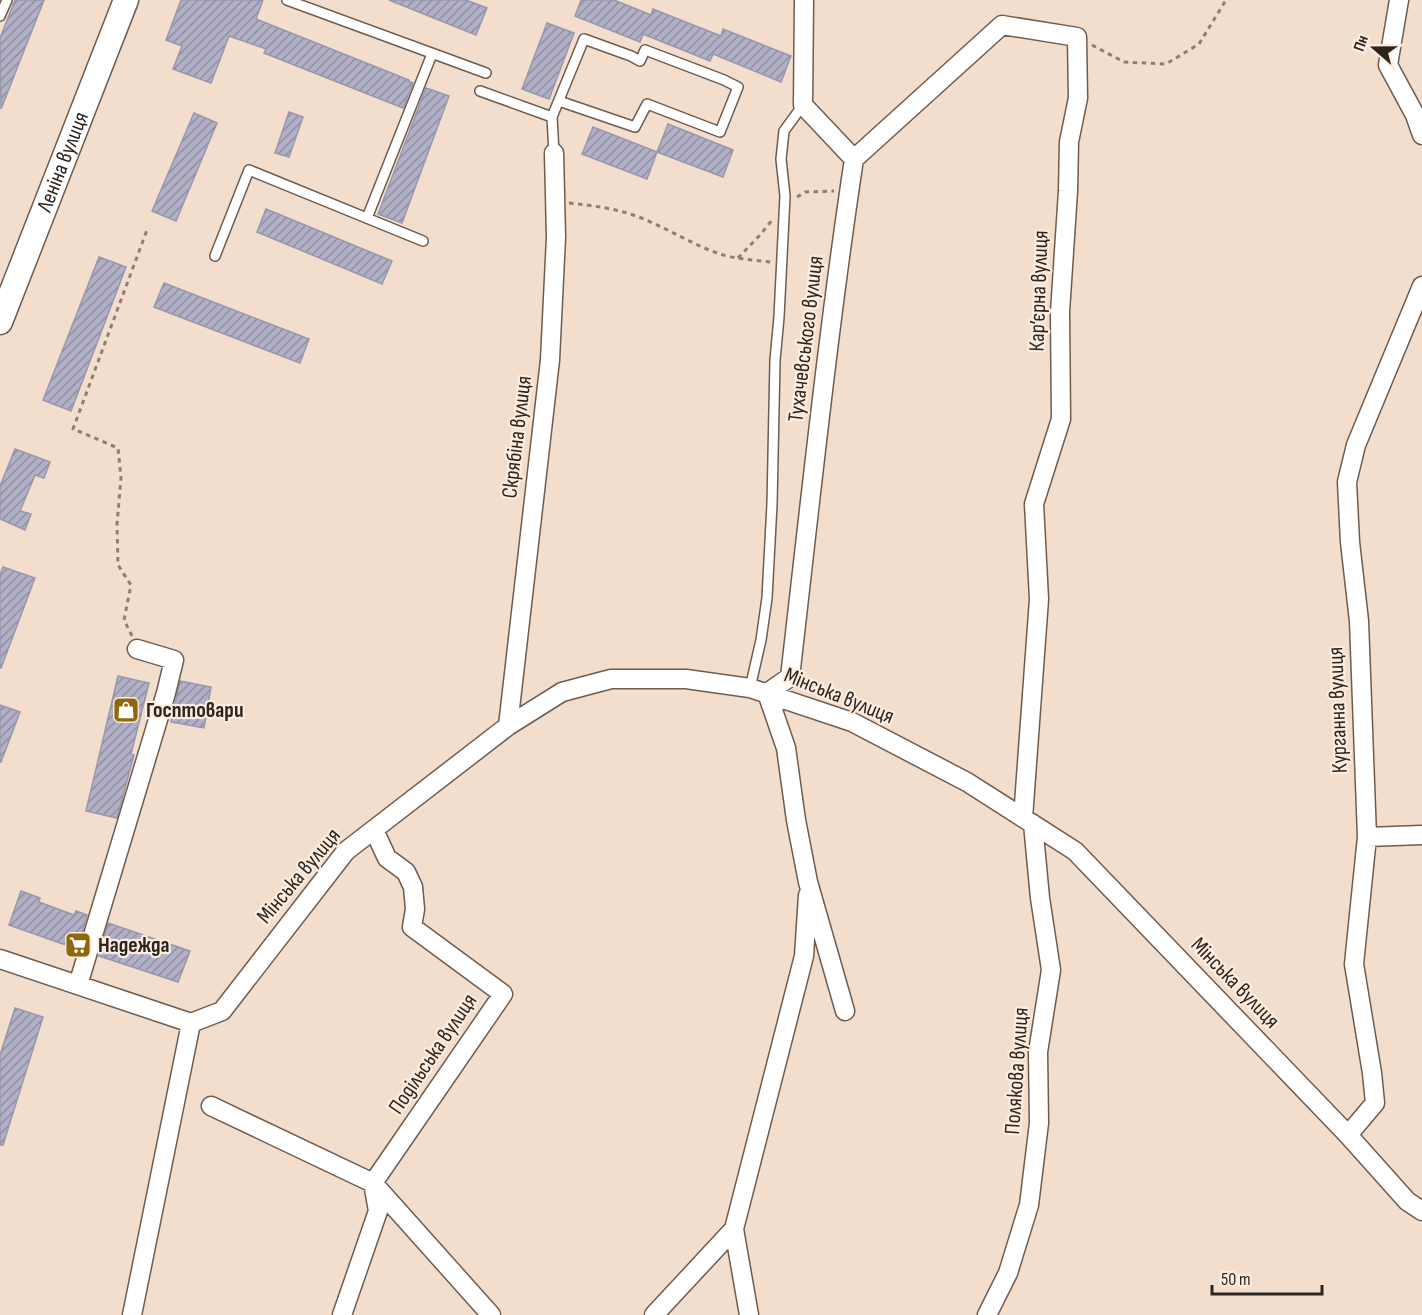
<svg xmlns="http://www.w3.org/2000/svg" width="1422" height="1315" font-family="'Sofia Sans Condensed',sans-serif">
  <defs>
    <pattern id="building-hatch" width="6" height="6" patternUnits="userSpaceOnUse" patternTransform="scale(1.5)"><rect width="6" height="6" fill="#b1b0c7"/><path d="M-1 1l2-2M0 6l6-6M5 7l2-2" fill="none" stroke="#908fa1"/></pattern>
  </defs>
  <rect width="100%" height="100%" fill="#f3dece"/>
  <!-- building -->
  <path fill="url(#building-hatch)" stroke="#9897ac" stroke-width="1.5" d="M15 0H44L1 109 0 38Z
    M181 0H263L256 19 409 80 408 81 413 83 403 108 264 53 266 49 229 36 211 83 173 69 182 46 166 40Z
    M389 0H466L487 8 476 35Z
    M581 0H614L651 15 653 9 721 36 723 29 791 56 781 82 713 54 710 61 643 34 640 42 575 16Z
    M547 23 574 33 549 99 522 89Z
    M426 88 449 96 402 223 378 214Z
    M289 112 303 117 289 157 275 153Z
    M194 113 217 123 176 221 152 211Z
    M668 124 733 150 723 177 657 152Z
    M593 127 657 152 647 179 582 154Z
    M266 209 392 261 382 284 257 232Z
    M99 257 126 267 71 411 43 400Z
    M164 283 309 339 300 363 154 307Z
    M15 449 50 462 44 478 35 475 20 511 31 514 25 530 0 519V486Z
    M3 567 35 578 1 668H0V575Z
    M118 676 149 683 131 754 134 755 117 818 86 811Z
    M180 681 211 687 204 728 171 722Z
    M0 705 20 712 1 762H0Z
    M21 891 40 898 39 902 74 915 76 911 87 915 77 949 9 925Z
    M108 923 190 951 178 982 99 956Z
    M15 1008 43 1017 3 1145H0V1055Z"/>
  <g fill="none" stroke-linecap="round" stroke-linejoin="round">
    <defs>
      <path id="lane" d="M287 0 486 73
        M0 16 7 0
        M480 91 552 117 554 153
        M552 117 584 39 631 56 640 61 645 50 724 80 738 87 720 132 647 104 635 127 559 101
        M367 218 432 54
        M215 256 249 170 423 241
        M750 688 761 640 767 598 772 504 775 360 779 317 785 196 781 159 784 131 803 105"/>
      <path id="street" d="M804 0 803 105 854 159C828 331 810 504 790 677L767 693 786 748 796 820 808 882 845 1011
        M1399 0 1388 65 1415 115 1422 135
        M854 159 1002 25 1077 37 1078 98 1069 142 1068 191 1060 312 1061 419 1034 504 1039 599 1023 818
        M508 726 550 360 556 237 554 153
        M1367 837 1422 835
        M0 959 191 1023 222 1011 346 851 508 726 562 692 611 679H686L750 688 852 722 967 782 1075 851 1348 1135 1407 1201 1422 1211
        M78 985 166 693 174 660 137 649
        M211 1106 373 1183 491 1315
        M1348 1135 1375 1103 1372 1073 1354 964 1367 837 1359 621 1350 542 1347 482 1356 445 1422 286
        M734 1229 749 1315
        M132 1315 191 1023
        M342 1315 378 1211 373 1183 503 994 412 927 415 909 413 887 406 872 387 858 374 830
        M654 1315 734 1229 804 956 808 895
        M987 1315 1008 1273 1029 1205 1039 1123 1038 1052 1051 970 1040 898 1033 824"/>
      <g id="secondary">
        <path id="s1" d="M0 322 126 0"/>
      </g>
    </defs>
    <!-- lane casing -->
    <use href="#lane" stroke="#6e5c4e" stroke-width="12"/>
    <!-- street casing -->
    <use href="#street" stroke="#6e5c4e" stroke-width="21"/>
    <!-- secondary casing -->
    <use href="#secondary" stroke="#6e5c4e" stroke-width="27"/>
    <!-- path -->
    <path stroke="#8c7f74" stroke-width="3" stroke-dasharray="4.5 4.5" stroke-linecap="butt" d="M1092 45 1124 62 1166 64 1199 44 1226 0
      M797 197 805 192 834 191
      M569 203C596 206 621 209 646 220 670 230 692 244 717 253 734 259 753 260 771 262
      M738 258 760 235 773 219
      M132 636 124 620 131 585 118 565 117 524 121 478 118 448 73 429 147 230"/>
    <!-- lane -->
    <use href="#lane" stroke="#fff" stroke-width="9"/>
    <!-- street -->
    <use href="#street" stroke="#fff" stroke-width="18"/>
    <!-- secondary -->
    <use href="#secondary" stroke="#fff" stroke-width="24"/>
  </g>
  <!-- icons -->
  <defs>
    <symbol id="shop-square" viewBox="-11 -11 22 22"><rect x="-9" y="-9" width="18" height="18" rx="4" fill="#8f670c" stroke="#fdecdf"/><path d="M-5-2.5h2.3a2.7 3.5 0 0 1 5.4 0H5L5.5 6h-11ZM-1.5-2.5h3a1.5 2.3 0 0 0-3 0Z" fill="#fff"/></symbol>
    <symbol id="supermarket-square" viewBox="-11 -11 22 22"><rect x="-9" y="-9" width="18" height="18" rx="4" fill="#8f670c" stroke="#fdecdf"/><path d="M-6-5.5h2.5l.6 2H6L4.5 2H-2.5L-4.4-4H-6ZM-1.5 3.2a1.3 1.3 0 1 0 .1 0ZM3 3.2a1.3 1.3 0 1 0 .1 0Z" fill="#fff"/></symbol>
  </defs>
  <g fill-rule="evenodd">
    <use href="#shop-square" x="111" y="695" width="30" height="30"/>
    <use href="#supermarket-square" x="63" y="930" width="30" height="30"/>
  </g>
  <g text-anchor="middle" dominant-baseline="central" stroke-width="4.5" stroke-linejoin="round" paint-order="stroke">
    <!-- street labels -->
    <g font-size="22" fill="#2c251f" stroke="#fdecdf">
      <text stroke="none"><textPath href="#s1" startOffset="172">Леніна вулиця</textPath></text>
      <text transform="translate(1039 291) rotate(-88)">Кар’єрна вулиця</text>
      <text transform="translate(806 339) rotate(-83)">Тухачевського вулиця</text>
      <text transform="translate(517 437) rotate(-83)">Скрябіна вулиця</text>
      <text transform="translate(839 696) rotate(22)">Мінська вулиця</text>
      <text transform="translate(1338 710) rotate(-92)">Курганна вулиця</text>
      <text transform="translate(299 876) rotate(-50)">Мінська вулиця</text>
      <text transform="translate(1235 983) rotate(46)">Мінська вулиця</text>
      <text transform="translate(433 1054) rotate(-56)">Подільська вулиця</text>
      <text transform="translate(1017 1071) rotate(-86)">Полякова вулиця</text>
    </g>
    <!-- poi labels -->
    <g font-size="22" font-weight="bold" fill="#2c251f" stroke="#fdecdf" text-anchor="start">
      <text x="146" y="710">Госптовари</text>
      <text x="98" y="945">Надежда</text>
    </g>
  </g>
  <!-- north arrow -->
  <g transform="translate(1374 48) rotate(290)" stroke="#fdecdf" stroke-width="4.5" paint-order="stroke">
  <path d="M0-4.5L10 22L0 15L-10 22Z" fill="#2c251f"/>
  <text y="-9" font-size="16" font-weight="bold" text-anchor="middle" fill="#2c251f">Пн</text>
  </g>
  <!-- scale -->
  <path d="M1212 1285v9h110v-9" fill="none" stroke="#2c251f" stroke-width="3"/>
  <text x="1221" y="1285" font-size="18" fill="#2c251f" stroke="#fdecdf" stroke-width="4.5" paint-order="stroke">50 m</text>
</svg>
